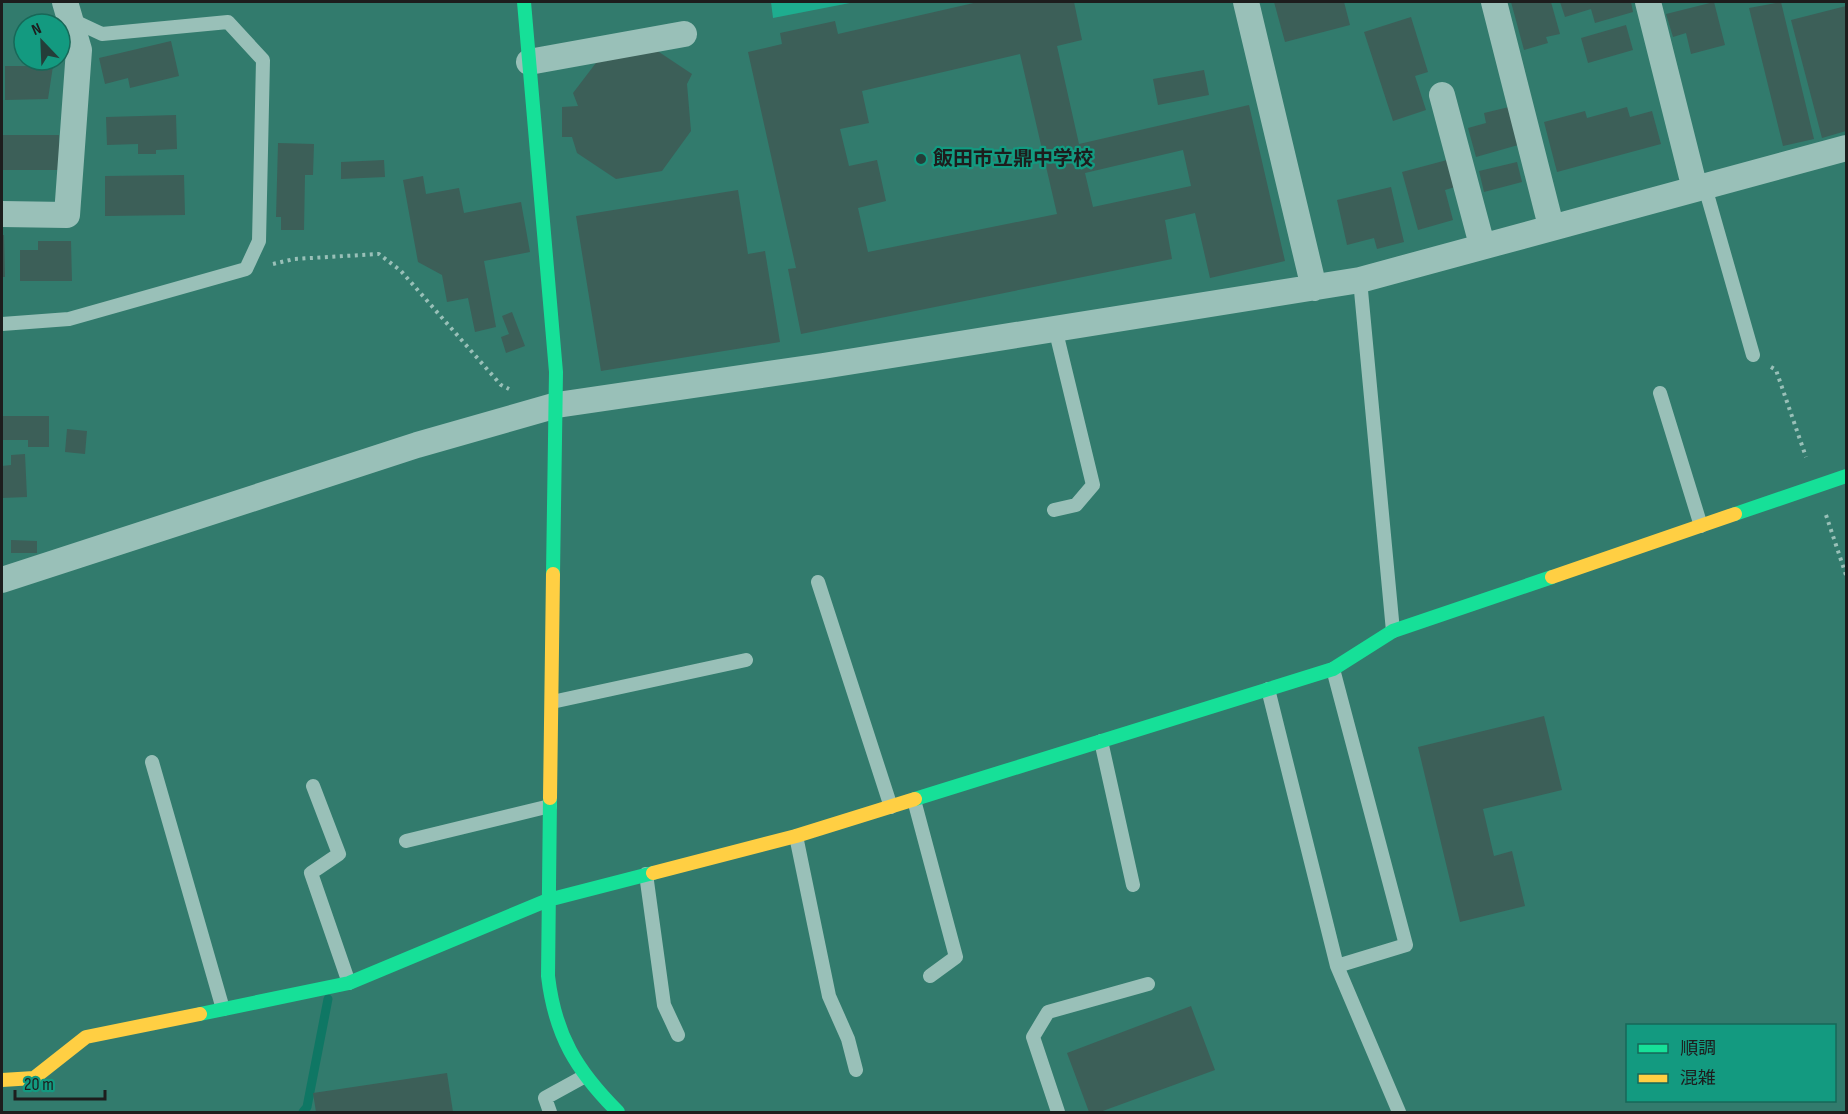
<svg xmlns="http://www.w3.org/2000/svg" width="1848" height="1114" font-family="'Sofia Sans Condensed','Noto Sans JP',sans-serif">
  <rect width="100%" height="100%" fill="#327b6d"/>
  <!-- green -->
  <path fill="#1ead8f" d="M771 2H855L773 18Z"/>
  <g fill="none" stroke-linecap="round" stroke-linejoin="round">
    <!-- stream -->
    <path stroke="#0f7764" stroke-width="9" d="M303 1112 307 1107 328 999"/>
  </g>
  <!-- building -->
  <path fill="#3c5f58" fill-rule="evenodd" d="M978 2H1074L1082 40 1057 46 1079 144 1249 105 1285 261 1210 278 1195 213 1165 220 1172 259 801 334 788 269 796 268 748 52 782 44 780 33 835 21 838 34ZM1020 54 1057 214 868 252 858 208 886 201 877 160 849 166 840 129 869 123 862 91ZM1183 150 1191 186 1093 207 1085 173Z
    M1274 2H1344L1350 25 1285 42Z
    M1511 2H1551L1560 34 1546 37 1548 43 1524 50Z
    M1560 2H1631L1633 12 1595 23 1591 9 1565 17Z
    M1714 2 1725 45 1691 54 1686 33 1673 37 1666 14Z
    M1781 2 1814 139 1783 146 1749 8Z
    M1846 6V131L1822 138 1791 20Z
    M1411 17 1428 72 1415 76 1426 110 1393 121 1364 32Z
    M1626 25 1633 50 1588 63 1581 38Z
    M171 41 179 76 130 88 128 78 105 84 99 58Z
    M653 48 692 74 687 84 691 131 662 171 616 179 577 153 572 137H562V107L578 106 573 93 602 55Z
    M5 66H53L48 99 5 100Z
    M1204 70 1209 95 1158 105 1153 79Z
    M1509 107 1518 145 1476 157 1468 128 1486 123 1484 113Z
    M1627 107 1630 117 1652 111 1661 144 1557 172 1544 122 1585 111 1587 118Z
    M176 115 177 149 156 150V154H138V144L107 145 106 117Z
    M2 135H59V170H2Z
    M278 143 314 144 313 175H305L304 230H281V217H276Z
    M384 160 385 177 341 179V162Z
    M1447 160 1455 187 1445 190 1453 220 1418 230 1402 172Z
    M1517 162 1522 182 1484 192 1479 171Z
    M184 175 185 215 105 216V176Z
    M423 176 426 194 459 188 464 213 521 202 530 252 484 261 496 327 475 332 468 298 447 302 442 275 418 262 403 180Z
    M1391 187 1404 242 1377 249 1374 238 1347 245 1337 200Z
    M738 190 748 254 765 251 780 342 601 371 576 216Z
    M2 235H4L5 277H2Z
    M38 241H71L72 281H20V250H38Z
    M512 312 525 346 506 353 501 337 509 334 502 316Z
    M2 416H49V447H28V440H2Z
    M67 429 87 431 85 454 65 452Z
    M25 454 27 497 2 498V466L11 465V455Z
    M11 540 37 541V553H11Z
    M1544 716 1562 790 1483 809 1494 856 1512 851 1525 906 1460 922 1418 747Z
    M1191 1006 1215 1070 1100 1112H1089L1067 1053Z
    M447 1073 453 1112H316L313 1093Z"/>
  <g fill="none" stroke-linecap="round" stroke-linejoin="round">
    <!-- path -->
    <path stroke="#99c0b8" stroke-width="4" stroke-dasharray="3 4.5" stroke-linecap="butt" d="M273 264 294 259 379 254 401 271 501 385 509 389
      M1771 367 1776 370 1806 457
      M1826 515 1846 575"/>
    <!-- lane -->
    <path stroke="#99c0b8" stroke-width="14" d="M1705 187 1753 355
      M1360 280 1393 631
      M2 324 69 319 246 269 259 241 263 60 228 22 102 34 70 19
      M1660 393 1701 526
      M1054 510 1076 505 1093 485 1055 328
      M818 582 891 807
      M1333 669 1406 945 1337 966
      M1268 689 1337 966 1399 1112
      M552 702 746 660
      M1101 741 1133 885
      M152 762 223 1009
      M313 786 339 854 311 873 349 983
      M914 800 956 957 930 976
      M796 836 829 996 848 1039 856 1070
      M406 841 550 806
      M646 874 664 1005 678 1035
      M550 1112 545 1098 585 1076
      M1058 1112 1033 1037 1048 1012 1148 984"/>
    <!-- street -->
    <path stroke="#99c0b8" stroke-width="26" d="M1246 2 1314 288
      M1494 2 1551 226
      M1648 2 1695 189
      M529 62 684 34
      M1442 95 1482 245
      M2 214 67 215 79 50 65 2
      M2 580 417 445 557 405 823 366 1360 280 1846 148"/>
    <!-- fast -->
    <path stroke="#16e098" stroke-width="14" d="M524 2 556 372 553 574
      M1735 514 1846 476
      M550 798 548 976C555 1035 576 1070 618 1112
      M915 799 1333 669 1393 631 1552 577
      M200 1014 349 983 548 900 653 873"/>
    <!-- slow -->
    <path stroke="#ffcf43" stroke-width="14" d="M1552 577 1735 514
      M550 798 553 574
      M653 873 796 836 915 799
      M2 1080 34 1078 86 1037 200 1014"/>
  </g>
  <!-- markers -->
  <circle fill="#243e39" stroke="#139a80" stroke-width="2" cx="921" cy="159" r="6"/>
  <g text-anchor="middle" dominant-baseline="central" stroke-width="4.5" stroke-linejoin="round" paint-order="stroke">
    <!-- poi labels -->
    <g font-size="20" font-weight="bold" fill="#1d1d1d" stroke="#139a80" text-anchor="start">
      <text x="933" y="159">飯田市立鼎中学校</text>
    </g>
  </g>
  <!-- border -->
  <rect width="1848" height="1114" fill="none" stroke="#1d1d1d" stroke-width="6"/>
  <!-- legend -->
  <rect x="1626" y="1024" width="210" height="78" fill="#139a80" stroke="#176858" stroke-width="1.5"/>
  <rect x="1638" y="1044" width="30" height="9" fill="#16e098" stroke="#176858" stroke-width="1.5"/>
  <text x="1680" y="1054" font-size="18" fill="#1d1d1d">順調</text>
  <rect x="1638" y="1074" width="30" height="9" fill="#ffcf43" stroke="#176858" stroke-width="1.5"/>
  <text x="1680" y="1084" font-size="18" fill="#1d1d1d">混雑</text>
  <!-- north arrow -->
  <g transform="translate(42 42) rotate(337)"><circle r="28" fill="#139a80" stroke="#176858" stroke-width="1.5"/>
  <path d="M0-4.5L10 22L0 15L-10 22Z" fill="#243e39"/>
  <text y="-9" font-size="16" font-weight="bold" text-anchor="middle" fill="#1d1d1d">N</text>
  </g>
  <!-- scale -->
  <path d="M15 1090v9h90v-9" fill="none" stroke="#1d1d1d" stroke-width="3"/>
  <text x="24" y="1090" font-size="18" fill="#1d1d1d" stroke="#139a80" stroke-width="4.5" paint-order="stroke">20 m</text>
</svg>
